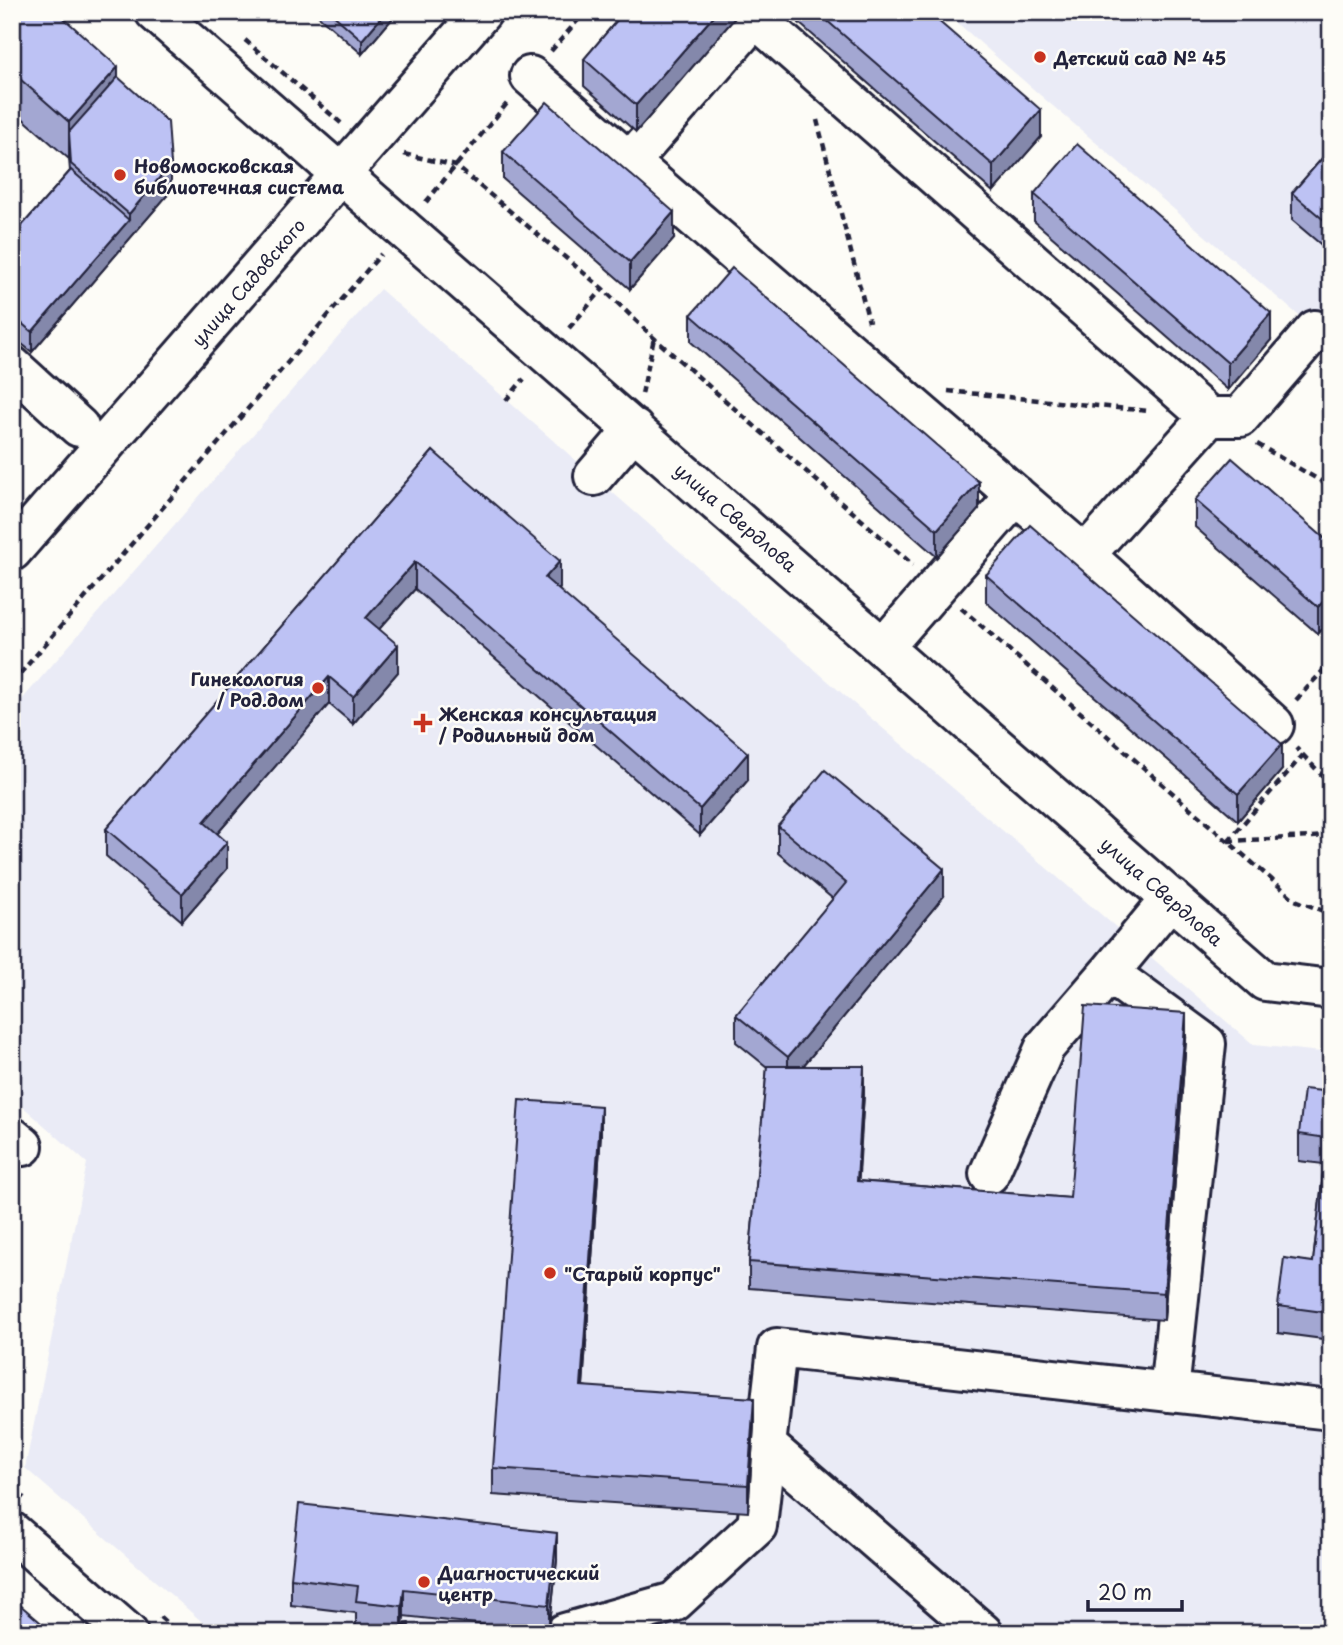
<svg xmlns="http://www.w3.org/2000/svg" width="1343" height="1645" font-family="'Playpen Sans',sans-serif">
  <rect width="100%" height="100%" fill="#fdfcf7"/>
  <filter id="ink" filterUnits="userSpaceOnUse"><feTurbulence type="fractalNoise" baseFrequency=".0143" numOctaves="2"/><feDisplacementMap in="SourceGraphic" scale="14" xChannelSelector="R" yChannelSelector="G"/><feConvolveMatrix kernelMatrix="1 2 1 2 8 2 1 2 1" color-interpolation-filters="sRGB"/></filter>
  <g filter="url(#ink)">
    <!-- built -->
    <path fill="#eaebf6" d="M945 12H1331V343L1047 101Z
      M380 289 852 702 1254 1045 1331 1053V1633H215L25 1468 87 1163 12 1097V711Z"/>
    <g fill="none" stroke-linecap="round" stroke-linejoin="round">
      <defs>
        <path id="minor" d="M155 12 1265 981 1331 989
          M755 18 1209 417 1085 555
          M530 76 1085 555 1274 725
          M630 162 760 12
          M12 366 79 427
          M1209 417H1240L1315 330
          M594 476 634 429
          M12 551 482 12
          M884 647 1016 495
          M12 1137 23 1146
          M989 1174 1045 1047 1109 973
          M1169 1392 1206 1044 1109 973 1171 898
          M766 1445 983 1633
          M12 1532 128 1633
          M565 1633 674 1602 757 1526 777 1348 1331 1410"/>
      </defs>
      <!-- minor casing -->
      <use href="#minor" stroke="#22223b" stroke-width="44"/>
      <!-- path -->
      <path stroke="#22223b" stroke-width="4.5" stroke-dasharray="7 5" stroke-linecap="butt" d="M245 40 342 124
        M551 51 585 12
        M817 120 869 322
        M404 154 456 166 603 289 654 338 913 565
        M426 202 509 101
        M569 328 603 289
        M948 391 1148 411
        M642 394 654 338
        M506 400 524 379
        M1257 444 1331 487
        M961 608 1295 900 1331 914
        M12 683 381 254
        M1296 700 1331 662
        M1303 755 1331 785
        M1228 841 1303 755 1296 748
        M1228 841 1331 836
        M12 1235 19 1178
        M12 1488 24 1498
        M160 1617 178 1633
        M403 1625 411 1624 418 1633"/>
      <!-- minor -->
      <use href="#minor" stroke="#fdfcf7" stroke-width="38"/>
    </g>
    <!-- wall -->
    <path fill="#a3a7d2" stroke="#22223b" stroke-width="2" d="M12 12 118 77 171 191 32 352 12 336V237L70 171 69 159 12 109Z
      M314 12H398L362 54Z
      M624 12H740L636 132 584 86V59Z
      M799 12H928L1041 137 993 192 799 23Z
      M1331 148V253L1292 220V193Z
      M503 152 674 239 630 289 503 179Z
      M1034 194 1271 340 1228 390 1034 221Z
      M691 315 979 509 937 557 691 342Z
      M433 451 560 588 559 590 748 780 700 835 415 589 379 629 398 672 353 724 329 704 217 834 227 869 182 921 106 856V829Z
      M1195 500 1331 544V620L1318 634 1195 527Z
      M986 575 1282 770 1238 821 986 602Z
      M778 826 944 896 803 1066 864 1093 858 1181 1070 1198 1186 1040 1164 1320 749 1288V1262L767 1067 736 1042V1015L833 899 778 853Z
      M1331 1092V1340L1278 1333V1306L1313 1262 1324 1164 1299 1161V1134Z
      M601 1133 583 1386 754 1425 748 1512 493 1495V1468Z
      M557 1560 549 1632 404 1616 402 1633H401L356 1628V1613L291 1605V1578Z"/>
    <!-- shaded-wall -->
    <path fill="#8488ab" stroke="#22223b" stroke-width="2" d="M386 12H398L362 54V40Z
      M717 12H740L636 132V105Z
      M118 67V104L69 132V159V122Z
      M1041 110V137L993 192V165Z
      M171 164V191L32 352V332L129 220V214Z
      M674 212V239L630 289V262Z
      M1271 313V340L1228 390V363Z
      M979 482V509L937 557V530Z
      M560 561V588L545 605V578Z
      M415 562V589L366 644V618Z
      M1331 593V620L1318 634V607Z
      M398 645V672L353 724V697Z
      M329 677V704L204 849V822Z
      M1282 744V770L1238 821V794Z
      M748 753V780L700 835V809Z
      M227 842V869L182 921V894Z
      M944 869V896L788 1084V1057Z
      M1186 1013V1040L1164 1320V1293Z
      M864 1066V1093L857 1208V1181Z
      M601 1106V1133L581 1413V1386Z
      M754 1398V1425L748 1512V1485Z
      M557 1533V1560L549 1632V1605Z
      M404 1589V1616L402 1633V1606Z"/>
    <!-- building -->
    <path fill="#bdc2f4" stroke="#22223b" stroke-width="2" d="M12 12H57L118 67 69 122 12 72Z
      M330 12H386L362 40Z
      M624 12H717L636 105 584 59Z
      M817 12H928L1041 110 993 165Z
      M118 77 168 122 171 164 129 214 71 164 69 132Z
      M547 102 674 212 630 262 503 152Z
      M1077 144 1271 313 1228 363 1034 194Z
      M1331 148V226L1292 193Z
      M71 170 129 220 32 332 12 315V237Z
      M732 268 979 482 937 530 691 315Z
      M433 451 560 561 545 578 748 753 700 809 415 562 366 618 398 645 353 697 329 677 204 822 227 842 182 894 106 829Z
      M1232 458 1331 544V593L1318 607 1195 500Z
      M1030 525 1282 744 1238 794 986 575Z
      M825 770 944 869 788 1057 736 1015 846 883 778 826Z
      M1085 1006 1186 1013 1164 1293 749 1262 767 1066H864L857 1181 1070 1198Z
      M1304 1089 1331 1092V1313L1278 1306 1284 1258 1313 1262 1327 1138 1299 1134Z
      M519 1100 601 1106 581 1386 754 1398 748 1485 493 1468Z
      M299 1504 557 1533 549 1605 404 1589 402 1606 356 1601 358 1586 291 1578Z
      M12 1598 53 1633H12Z"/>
  </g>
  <!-- markers -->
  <g fill="#c8321e" stroke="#fdfcf7" stroke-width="2.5">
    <circle cx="1040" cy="57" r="7"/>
    <circle cx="120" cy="175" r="7"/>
    <circle cx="318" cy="688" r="7"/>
    <path d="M419.5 712.5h7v7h7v7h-7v7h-7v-7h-7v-7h7z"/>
    <circle cx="550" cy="1273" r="7"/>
    <circle cx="424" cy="1582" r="7"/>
  </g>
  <g text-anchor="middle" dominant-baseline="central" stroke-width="5" stroke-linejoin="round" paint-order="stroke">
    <!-- poi labels -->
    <g font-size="18" font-weight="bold" fill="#22223b" stroke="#fdfcf7" text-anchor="start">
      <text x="1054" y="57">Детский сад № 45</text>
      <text x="134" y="165">Новомосковская<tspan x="134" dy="21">библиотечная система</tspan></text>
      <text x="304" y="678" text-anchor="end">Гинекология<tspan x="304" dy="21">/ Род.дом</tspan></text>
      <text x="439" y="713">Женская консультация<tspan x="439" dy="21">/ Родильный дом</tspan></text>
      <text x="564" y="1273">"Старый корпус"</text>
      <text x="438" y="1572">Диагностический<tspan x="438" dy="21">центр</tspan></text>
    </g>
    <!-- street labels -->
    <g font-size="18" fill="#22223b" stroke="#fdfcf7">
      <text transform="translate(248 282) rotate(-49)">улица Садовского</text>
      <text transform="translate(736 517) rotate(41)">улица Свердлова</text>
      <text transform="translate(1162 891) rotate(41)">улица Свердлова</text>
    </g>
  </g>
  <!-- margin -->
  <rect width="1343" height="1645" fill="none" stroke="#fdfcf7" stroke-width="42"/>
  <rect x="21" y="21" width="1301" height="1603" fill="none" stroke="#22223b" stroke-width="2.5" filter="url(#ink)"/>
  <!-- scale -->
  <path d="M1088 1600v10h94v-10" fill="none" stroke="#22223b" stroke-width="3.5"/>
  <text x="1098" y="1600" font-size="21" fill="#22223b" stroke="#fdfcf7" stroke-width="5" paint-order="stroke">20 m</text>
</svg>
